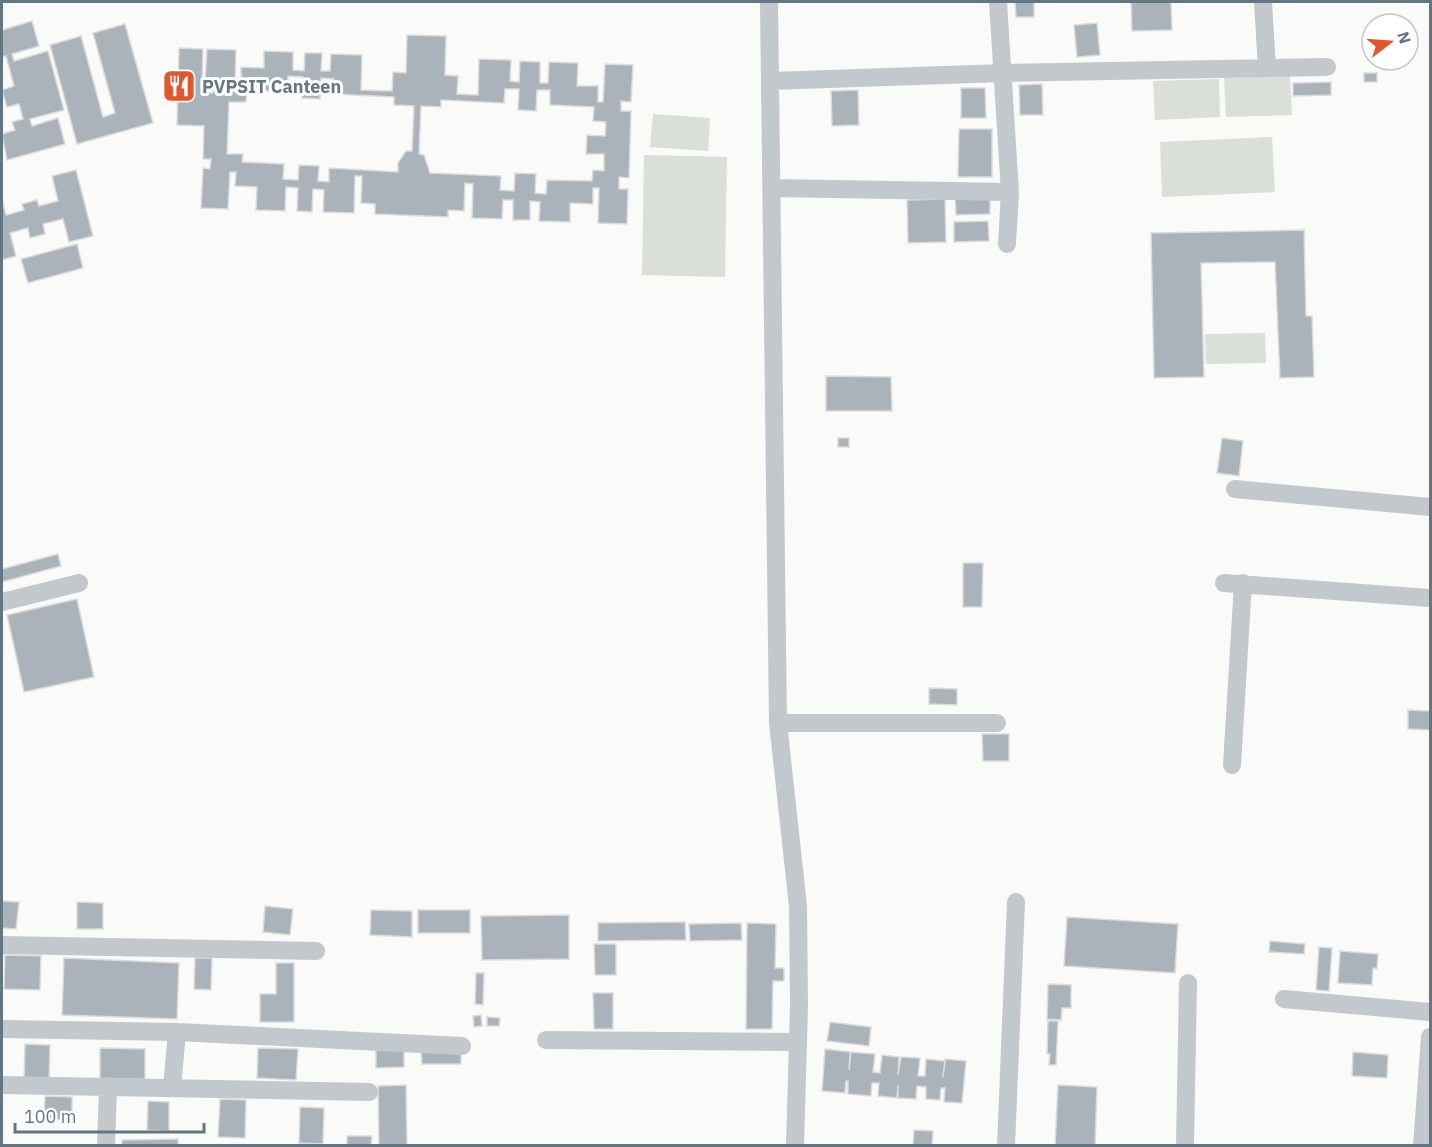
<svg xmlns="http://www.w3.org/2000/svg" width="1432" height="1147" font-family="'IBM Plex Sans',sans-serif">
  <rect width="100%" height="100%" fill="#fafaf8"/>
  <!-- green -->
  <path fill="#dadfd7" d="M1290 76 1292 115 1226 117 1224 78Z
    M1219 79 1220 117 1155 120 1153 81Z
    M653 114 710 118 708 151 650 147Z
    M1272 137 1275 192 1162 197 1160 142Z
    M644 155 727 157 725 277 642 275Z
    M1265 333 1266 363 1206 364 1205 334Z"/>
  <!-- building -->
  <path fill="#aab3b9" stroke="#dcdcda" stroke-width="1.5" fill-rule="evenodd" d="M1015 2H1034V17H1016Z
    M1131 2H1171L1172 30 1132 31Z
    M32 21 39 46 12 54 14 61 48 51 64 110 30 119 32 126 58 118 65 144 7 160 2 134 15 130 12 122 23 119 19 104 7 107 2 90 14 86 6 56 2 57V30Z
    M1097 23 1100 55 1077 57 1074 25Z
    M125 24 153 123 77 144 50 45 81 36 103 117 115 113 93 33Z
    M407 35 446 36 445 75 458 76 457 94 478 95 479 59 511 60 510 81 519 82 520 61 540 62V83H548L549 62 578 63 577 86H598V102H603L605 64 633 65 631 102 621 101V111H631L629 178 619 177V189H628L627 224 598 223 599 188H593V204L570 203V222L539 221 540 202 530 201V220H513V200H503L502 219 472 218 473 184 465 183 464 211 448 210V217L375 214V204L361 203 362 176H355L354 213 323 212 324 190 313 189 312 212 297 211 298 188 286 187 285 211 256 210 257 187 235 186 236 172H230L228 209 201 208 203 168 210 169 211 159H203L204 126 177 125 179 48 203 49 202 92 213 93 214 81H205L207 49 236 50 235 84H241V67L264 68V51L293 52V70L304 71 305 53H322L321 71H330L331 54 362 55 361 90 392 91 393 72 406 73ZM288 76 303 77 302 98 320 99 321 78 334 79 333 94 394 97V105L414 106 412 151H406L398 163V172L329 168V182L318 181 319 166 299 165 298 180 283 179 284 164 242 162 243 154H227L229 102H246L247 90 287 92ZM505 89H519L518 110 536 111 537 90H550V105L594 107 593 121 606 122 605 136 587 135 586 154H604V171L593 170 592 181 547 180 546 194 535 193 536 174 515 173 514 191 500 190 501 176 430 173 424 155 419 154 421 106 441 107V100L504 103Z
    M1364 73H1377V82H1364Z
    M1331 82V95L1293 96V83Z
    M1042 84 1043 115H1020L1019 85Z
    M961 88H985L986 118H961Z
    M858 90 859 125 832 126 831 91Z
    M959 129H992V177H958Z
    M76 170 93 236 69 242 63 219 43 224 45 234 30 238 28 228 10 233 16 256 2 260V199L6 215 24 210 22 204 37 200 39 206 58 201 52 176Z
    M990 196V214L956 215 955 198Z
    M945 199 946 242 908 243 907 200Z
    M988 221 989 241 954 242V222Z
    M1304 230 1306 316H1312L1314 377 1280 378 1275 262 1201 263 1204 377 1154 378 1151 233Z
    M77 244 83 268 28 283 21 259Z
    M826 376 891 377 892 411H826Z
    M838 438H849V447H838Z
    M1222 438 1243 441 1239 476 1217 473Z
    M58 554 61 566 2 582V569Z
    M963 563H983L982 607H963Z
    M77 599 94 677 24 692 7 615Z
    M929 688 957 689V705L929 704Z
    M1408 710 1430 711V730L1408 729Z
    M982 734H1009V761H983Z
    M2 901 19 902 16 929 2 928Z
    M77 902 103 903V929H77Z
    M265 906 293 909 290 935 263 932Z
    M371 910 412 911V937L370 935Z
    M418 910H470V933H418Z
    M569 915V959L482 960 481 916Z
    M1067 917 1178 924 1175 973 1064 966Z
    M685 922 686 940 598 941V923Z
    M741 923 742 940 690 941 689 924Z
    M747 923 776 924 775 968H784V981H773L772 1029H746Z
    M1270 941 1305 944 1304 954 1269 952Z
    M594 944H616V975H595Z
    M1319 947 1332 948 1329 991 1316 990Z
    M1340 951 1378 954 1377 969 1373 968 1372 985 1338 983Z
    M5 955 41 956 40 990 4 989Z
    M64 958 179 963 177 1019 62 1015Z
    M195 958H212L211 990 194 989Z
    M276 963H294V1022H260V994H276Z
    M476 973H484L483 1005 475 1004Z
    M1048 984 1071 985V1008H1062L1061 1020 1047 1019Z
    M593 993H613V1029H594Z
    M481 1015 482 1026 474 1027 473 1016Z
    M487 1017 500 1018 499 1026H487Z
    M1048 1021H1058L1056 1065H1049L1050 1054H1047Z
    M830 1022 871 1027 869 1046 827 1041Z
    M25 1044 50 1045 49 1081 24 1080Z
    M376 1047H404V1067L376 1068Z
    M100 1048 145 1049V1079H100Z
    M258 1048 298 1049 296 1080 257 1078Z
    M825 1049 850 1052 849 1070 851 1052 875 1054 873 1072 880 1073 882 1055 899 1057 898 1075 901 1057 920 1058 918 1076H925L926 1059 945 1061 943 1077 945 1059 966 1061 962 1103 944 1102 945 1088H941L940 1100 926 1099V1087L917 1086 916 1099 898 1098V1085L897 1098 878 1096 879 1083H872L871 1096 848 1094V1081H846L845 1093 822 1091Z
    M421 1050H461V1064H422Z
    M1353 1052 1388 1055 1387 1078 1352 1076Z
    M406 1085 407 1146H379L378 1086Z
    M1058 1085 1097 1087 1095 1146H1055Z
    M45 1096 72 1097V1120L44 1119Z
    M220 1099 246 1100 245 1138 218 1137Z
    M148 1101 169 1102V1131L147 1130Z
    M300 1107 324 1108 323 1144 299 1143Z
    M914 1130 933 1131 932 1146H913Z
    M347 1136H372L371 1146H347Z
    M178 1139V1146H122V1140Z"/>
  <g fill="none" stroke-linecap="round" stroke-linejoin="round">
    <!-- minor -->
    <path stroke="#c3c8cc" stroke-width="18" d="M769 2 778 723 798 906 799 1006 795 1146
      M998 2 1010 192 1007 244
      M1263 2 1267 68
      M772 81 1002 73 1327 67
      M773 188 1010 192
      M1235 489 1430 507
      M1224 583 1430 598
      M2 602 79 583
      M778 723H997
      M1232 765 1243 583
      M2 945 316 951
      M1284 999 1430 1012
      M2 1029 177 1032 462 1046
      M546 1040 797 1042
      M2 1085 369 1092
      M172 1088 177 1032
      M106 1146 108 1086
      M1006 1146 1016 902
      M1185 1146 1188 983
      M1422 1146 1430 1037"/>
  </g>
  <!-- icons -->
  <defs>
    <symbol id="restaurant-square" viewBox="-11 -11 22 22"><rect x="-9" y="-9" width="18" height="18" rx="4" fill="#e4572e" stroke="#fff"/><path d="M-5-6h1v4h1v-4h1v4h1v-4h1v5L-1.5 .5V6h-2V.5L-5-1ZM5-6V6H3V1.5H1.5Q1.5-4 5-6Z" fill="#fff"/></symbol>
  </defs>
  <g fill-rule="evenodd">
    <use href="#restaurant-square" x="160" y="67" width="38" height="38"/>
  </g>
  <g text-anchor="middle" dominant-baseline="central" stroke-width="6" stroke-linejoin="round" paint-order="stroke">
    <!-- poi labels -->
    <g font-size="18" font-weight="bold" fill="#657683" stroke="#fff" text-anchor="start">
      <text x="202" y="86">PVPSIT Canteen</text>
    </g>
  </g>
  <!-- border -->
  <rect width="1432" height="1147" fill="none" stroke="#657683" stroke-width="6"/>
  <!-- north arrow -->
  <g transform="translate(1390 42) rotate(73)"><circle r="28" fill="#ffffff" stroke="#c1c8cd" stroke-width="1.5"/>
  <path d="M0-4.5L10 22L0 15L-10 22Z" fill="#e4572e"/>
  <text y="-9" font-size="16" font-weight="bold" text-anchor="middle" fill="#657683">N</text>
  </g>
  <!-- scale -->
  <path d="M15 1123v9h189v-9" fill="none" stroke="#657683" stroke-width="3"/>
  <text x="24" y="1123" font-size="18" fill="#657683" stroke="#ffffff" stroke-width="4.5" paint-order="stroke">100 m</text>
</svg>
